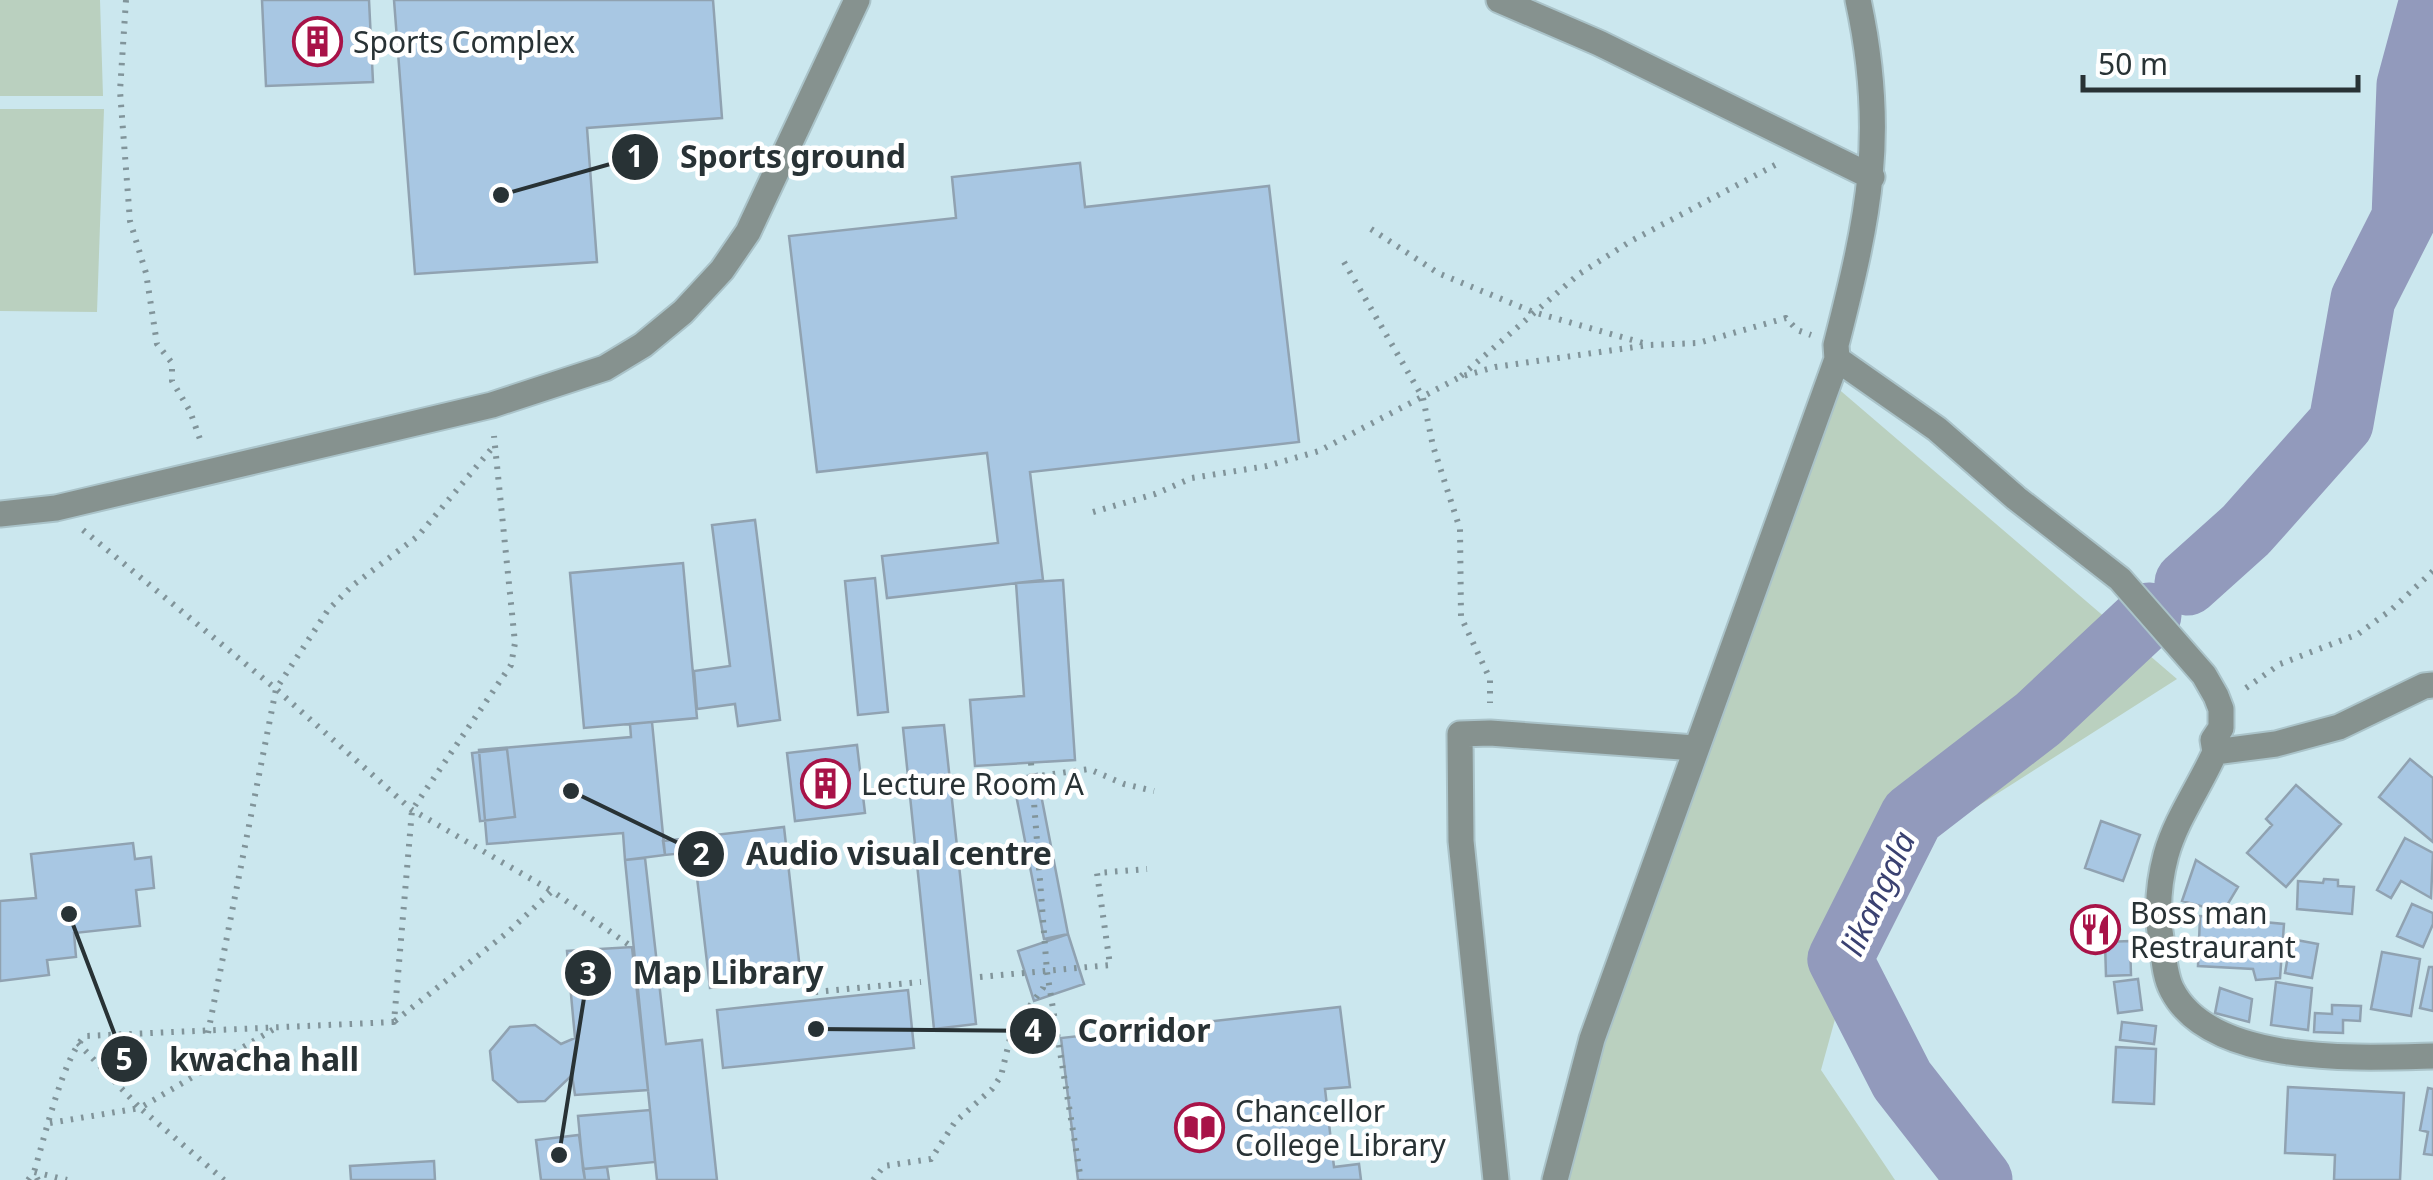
<svg xmlns="http://www.w3.org/2000/svg" width="2433" height="1180" font-family="'Noto Sans',sans-serif">
  <rect width="100%" height="100%" fill="#cbe7ee"/>
  <!-- green -->
  <path fill="#bad0bf" d="M0 0H100L103 96H0Z
    M0 109H104L97 312 0 311Z
    M1828 380 2177 679 1876 871 1821 1070 1895 1180H1555Z"/>
  <g fill="none" stroke-linecap="round" stroke-linejoin="round">
    <!-- river -->
    <path stroke="#929abc" stroke-width="65" d="M2187 583 2246 530 2341 423 2363 299 2404 218 2409 85 2432 0
      M1980 1180 1902 1080 1840 959 1912 816 2038 719 2149 615"/>
  </g>
  <!-- building -->
  <path fill="#a8c7e3" stroke="#90a2b1" stroke-width="2.5" d="M262 0H369L373 82 266 86Z
    M394 0H713L722 118 587 128 597 262 415 274Z
    M1080 163 1085 207 1269 186 1299 442 1030 472 1043 580 887 598 882 556 998 543 987 453 817 472 789 236 956 218 952 177Z
    M755 520 780 720 738 726 735 704 697 709 694 671 730 666 712 525Z
    M683 563 697 718 584 728 570 573Z
    M875 578 888 712 858 715 845 581Z
    M1063 580 1075 760 975 766 970 700 1024 696 1016 583Z
    M652 722 665 855 625 860 623 833 487 844 479 750 631 737 630 724Z
    M944 725 976 1024 934 1029 903 728Z
    M857 745 865 813 795 821 787 753Z
    M507 749 515 817 480 821 472 753Z
    M2410 759 2433 778V842L2379 797Z
    M1037 774 1068 934 1044 939 1013 779Z
    M2296 785 2341 824 2286 887 2247 853 2272 825 2266 819Z
    M2101 821 2140 835 2123 881 2085 868Z
    M784 827 801 979 710 988 694 852 665 855 663 841Z
    M2405 838 2433 853 2431 898 2401 881 2391 898 2377 890Z
    M133 843 135 859 151 857 154 888 136 890 140 926 74 933 76 957 47 960 49 975 0 981V901L36 898 31 854Z
    M645 858 666 1044 702 1040 717 1180H657L625 860Z
    M2196 860 2238 887 2223 912 2182 901Z
    M2324 879 2338 880V886L2354 887 2352 914 2297 909 2298 881 2323 883Z
    M2412 904 2433 913V924L2423 947 2397 936Z
    M2200 916 2284 924 2280 978 2256 980 2253 969 2198 966Z
    M1068 934 1084 984 1034 1001 1018 951Z
    M2291 939 2318 944 2312 978 2285 973Z
    M2130 941 2131 975 2106 976 2105 942Z
    M632 947 648 1090 575 1095 572 1075 545 1101 518 1102 493 1080 490 1051 510 1027 535 1025 561 1044 575 1038 567 951Z
    M2382 952 2420 959 2411 1016 2371 1009Z
    M2429 967H2433V1011L2420 1008Z
    M2138 979 2142 1010 2118 1013 2114 982Z
    M2276 982 2312 988 2308 1030 2271 1025Z
    M2220 988 2252 999 2249 1022 2215 1013Z
    M908 990 914 1048 723 1068 717 1010Z
    M2332 1005 2361 1006 2360 1021 2343 1020V1033L2314 1032 2315 1013 2332 1014Z
    M1340 1007 1350 1087 1325 1089 1334 1167 1359 1164 1361 1180H1078L1061 1038Z
    M2122 1022 2156 1026 2154 1044 2120 1040Z
    M2116 1047 2156 1049 2154 1104 2113 1102Z
    M2288 1087 2404 1093 2400 1180H2334L2335 1155 2285 1153Z
    M2428 1088 2433 1089V1155L2424 1154 2428 1132 2420 1130Z
    M650 1110 655 1162 583 1169 578 1116Z
    M579 1135 585 1180H541L536 1140Z
    M434 1161 435 1180H351L350 1166Z
    M607 1167 609 1180H585L583 1169Z"/>
  <g fill="none" stroke-linecap="round" stroke-linejoin="round">
    <defs>
      <path id="minor" d="M1499 0 1599 43 1872 177
        M1837 359 1937 429 2016 498 2120 579 2204 675 2216 696 2221 709V728L2213 740 2215 752C2200 786 2176 819 2166 855 2158 885 2156 914 2162 945 2164 959 2165 977 2172 990 2211 1066 2360 1058 2433 1056
        M0 514 56 508 492 405 605 368 643 345 683 312 722 270 748 232 857 0
        M2215 752 2276 744 2339 727 2424 686 2433 685
        M1496 1180 1461 841 1460 734 1490 733 1695 748
        M1555 1180 1592 1039 1837 359 1836 345C1869 216 1887 133 1858 0"/>
    </defs>
    <!-- minor casing -->
    <use href="#minor" stroke="#aac3c9" stroke-width="29"/>
    <!-- path -->
    <path stroke="#81949a" stroke-width="6" stroke-dasharray="2.5 8" stroke-linecap="butt" d="M126 0 120 91 130 221 146 273 157 344 172 363V381L190 411 201 442
      M1371 229 1438 273 1533 312 1643 343
      M1344 262 1423 398 1433 446 1460 529 1461 617 1490 679V703
      M1461 376 1579 274 1631 241 1777 164
      M1093 512 1155 494 1192 478 1267 466 1319 451 1460 377 1495 367 1649 345 1698 343 1786 318 1797 330 1811 335
      M83 530 276 689 412 810 552 891
      M2246 688 2280 664 2358 634 2391 610 2433 571
      M1031 763 1047 972 1081 1180
      M1032 777 1089 769 1124 784 1154 791
      M980 977 1110 965 1097 873 1147 869
      M805 993 921 982
      M395 1021 508 932 552 891 632 947
      M208 1033 276 689 328 610 352 586 418 536 493 447
      M78 1043 140 1108 274 1029
      M50 1123 140 1108 224 1180
      M28 1180 34 1172 67 1180
      M38 1180 34 1172C44 1140 63 1057 85 1036L394 1022 412 810 511 665 515 643 494 436
      M873 1180 884 1166 931 1159 955 1122 992 1089 1001 1076 1012 1030 1043 988 1045 980"/>
    <!-- minor -->
    <use href="#minor" stroke="#86928f" stroke-width="25"/>
  </g>
  <!-- icons -->
  <defs>
    <symbol id="building-ring" viewBox="-11 -11 22 22"><circle r="9.5" fill="#fff" stroke="#a81348" stroke-width="1.5"/><path d="M-4-6H4V6H1V3H-1V6H-4ZM-2.5-4.3h1.7v1.8h-1.7ZM.8-4.3h1.7v1.8H.8ZM-2.5-1h1.7V.8h-1.7ZM.8-1h1.7V.8H.8Z" fill="#a81348"/></symbol>
    <symbol id="restaurant-ring" viewBox="-11 -11 22 22"><circle r="9.5" fill="#fff" stroke="#a81348" stroke-width="1.5"/><path d="M-5-6h1v4h1v-4h1v4h1v-4h1v5L-1.5 .5V6h-2V.5L-5-1ZM5-6V6H3V1.5H1.5Q1.5-4 5-6Z" fill="#a81348"/></symbol>
    <symbol id="library-ring" viewBox="-11 -11 22 22"><circle r="9.5" fill="#fff" stroke="#a81348" stroke-width="1.5"/><path d="M-6-4Q-3-5.5-.7-3.5V5Q-3 3-6 4ZM6-4Q3-5.5 .7-3.5V5Q3 3 6 4Z" fill="#a81348"/></symbol>
  </defs>
  <g fill-rule="evenodd">
    <use href="#building-ring" x="290" y="14" width="55" height="55"/>
    <use href="#building-ring" x="798" y="756" width="55" height="55"/>
    <use href="#restaurant-ring" x="2068" y="902" width="55" height="55"/>
    <use href="#library-ring" x="1172" y="1100" width="55" height="55"/>
  </g>
  <g text-anchor="middle" dominant-baseline="central" stroke-width="9" stroke-linejoin="round" paint-order="stroke">
    <!-- poi labels -->
    <g font-size="30" fill="#283235" stroke="#fff" text-anchor="start">
      <text x="353" y="41">Sports Complex</text>
      <text x="861" y="783">Lecture Room A</text>
      <text x="2130" y="912">Boss man<tspan x="2130" dy="34">Restraurant</tspan></text>
      <text x="1235" y="1110">Chancellor<tspan x="1235" dy="34">College Library</tspan></text>
    </g>
    <!-- water labels -->
    <g font-size="32" font-style="italic" fill="#3a4171" stroke="#fff">
      <text transform="translate(1877 893) rotate(-65)">likangala</text>
    </g>
  </g>
  <!-- callouts -->
  <path fill="none" stroke="#283235" stroke-width="4" d="M501 195L635 157M571 791L701 854M559 1155L588 973M816 1029L1033 1031M69 914L124 1059"/>
  <g fill="#283235" stroke="#fff" stroke-width="4">
    <circle cx="501" cy="195" r="10"/>
    <circle cx="571" cy="791" r="10"/>
    <circle cx="559" cy="1155" r="10"/>
    <circle cx="816" cy="1029" r="10"/>
    <circle cx="69" cy="914" r="10"/>
    <circle cx="635" cy="157" r="25"/>
    <circle cx="701" cy="854" r="25"/>
    <circle cx="588" cy="973" r="25"/>
    <circle cx="1033" cy="1031" r="25"/>
    <circle cx="124" cy="1059" r="25"/>
  </g>
  <g font-size="30" text-anchor="middle" font-weight="bold" fill="#fff">
    <text x="635" y="167">1</text>
    <text x="701" y="865">2</text>
    <text x="588" y="984">3</text>
    <text x="1033" y="1041">4</text>
    <text x="124" y="1070">5</text>
  </g>
  <g font-size="32" text-anchor="middle" font-weight="bold" fill="#283235" stroke="#fff" stroke-width="9" stroke-linejoin="round" paint-order="stroke">
    <text x="793" y="168">Sports ground</text>
    <text x="899" y="865">Audio visual centre</text>
    <text x="728" y="984">Map Library</text>
    <text x="1144" y="1042">Corridor</text>
    <text x="264" y="1071">kwacha hall</text>
  </g>
  <!-- scale -->
  <path d="M2083 75v15h275v-15" fill="none" stroke="#283235" stroke-width="5"/>
  <text x="2098" y="75" font-size="30" fill="#283235" stroke="#ffffff" stroke-width="8" paint-order="stroke">50 m</text>
</svg>
